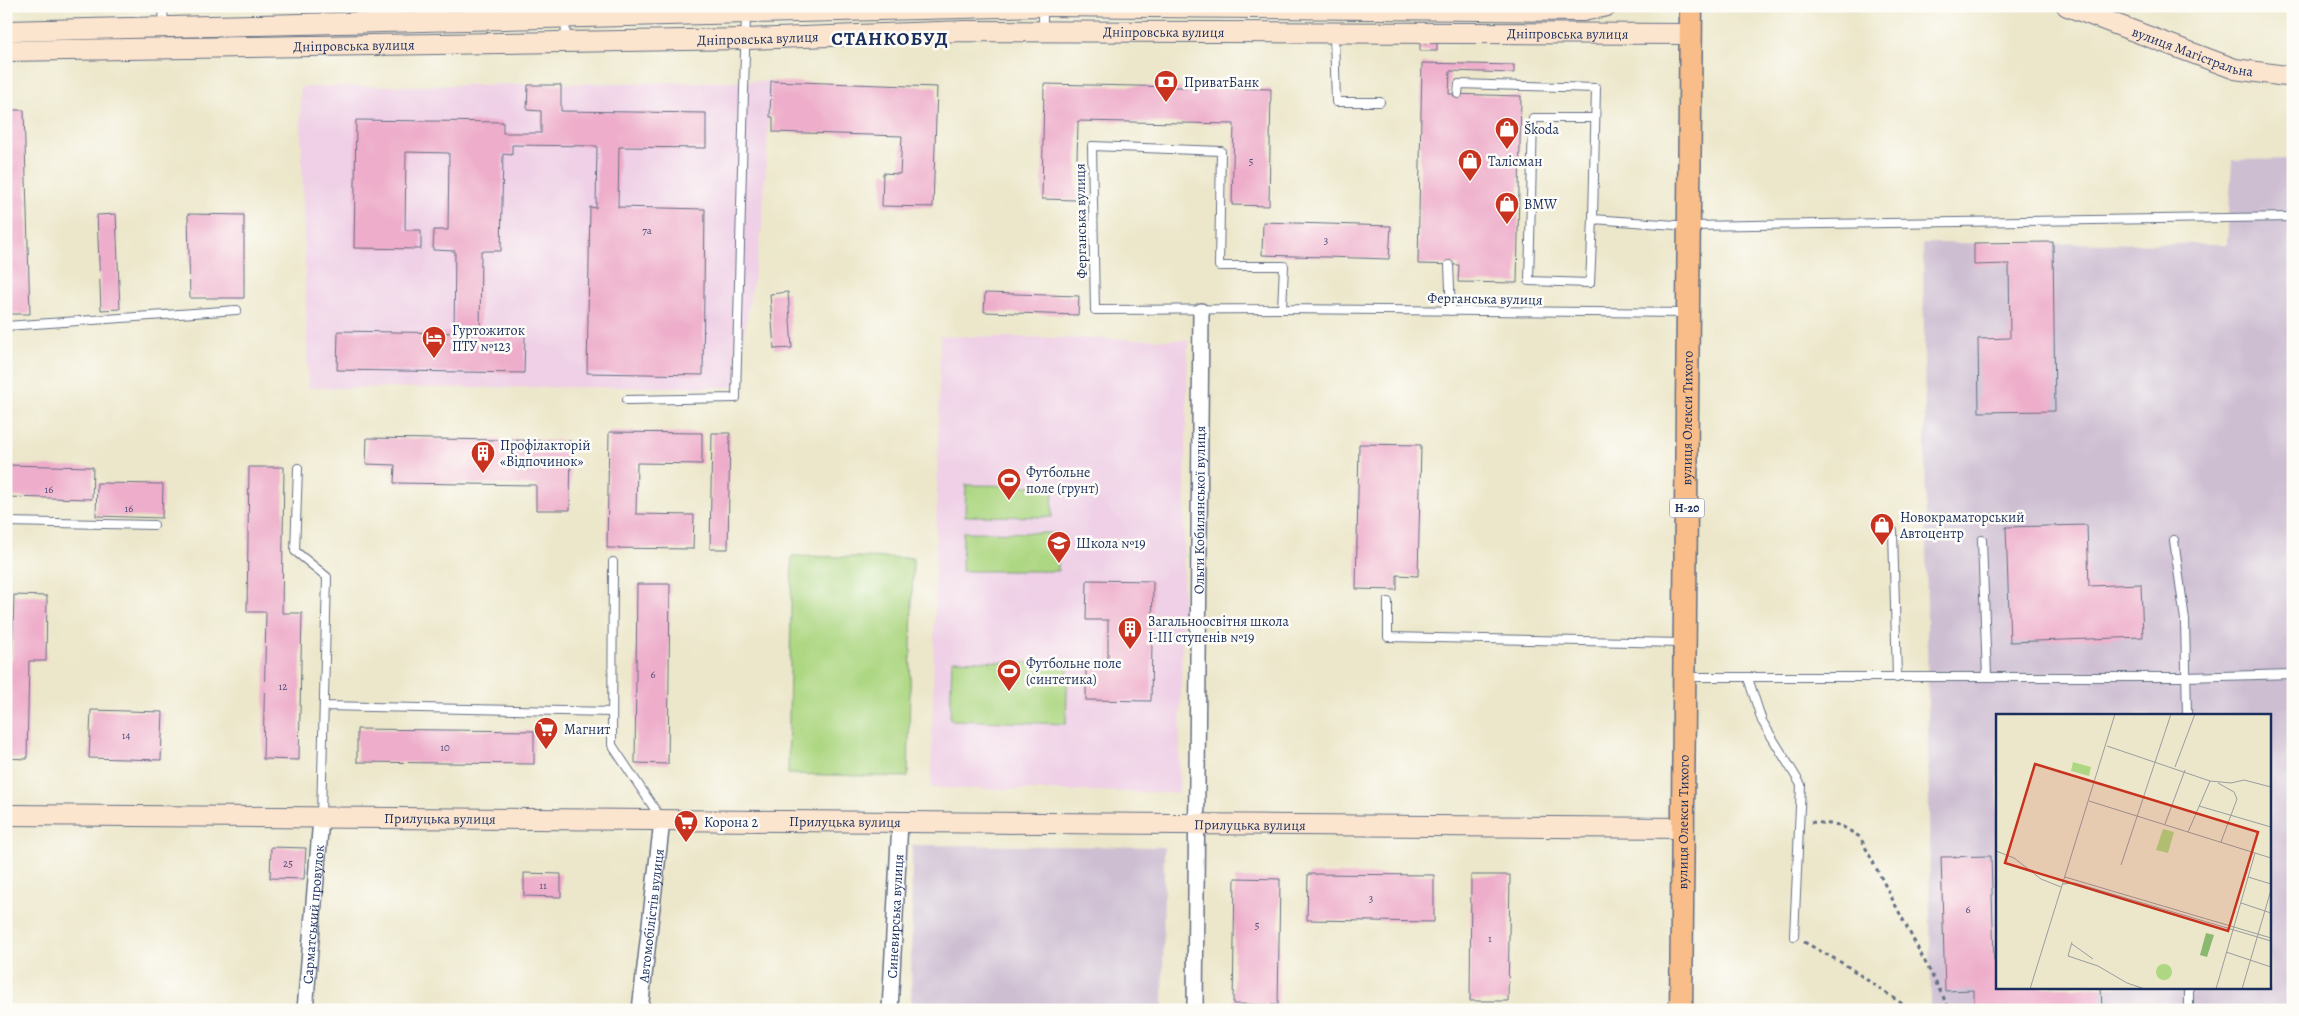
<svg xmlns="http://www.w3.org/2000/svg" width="2299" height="1016" font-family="Alegreya,serif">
  <rect width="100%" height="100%" fill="#fdfcf7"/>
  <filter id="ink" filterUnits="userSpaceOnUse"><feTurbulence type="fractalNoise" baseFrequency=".02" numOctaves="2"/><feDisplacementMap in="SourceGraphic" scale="10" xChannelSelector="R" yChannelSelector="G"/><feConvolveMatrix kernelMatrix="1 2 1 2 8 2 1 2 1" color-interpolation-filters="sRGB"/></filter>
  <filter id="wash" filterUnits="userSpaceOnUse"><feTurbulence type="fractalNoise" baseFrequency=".0096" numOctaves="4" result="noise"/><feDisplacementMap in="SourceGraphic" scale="20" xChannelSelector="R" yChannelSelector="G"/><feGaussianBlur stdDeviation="1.12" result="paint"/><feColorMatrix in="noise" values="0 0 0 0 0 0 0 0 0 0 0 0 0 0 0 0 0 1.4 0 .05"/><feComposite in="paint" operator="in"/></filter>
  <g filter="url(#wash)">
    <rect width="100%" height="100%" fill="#ece7ca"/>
    <!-- built -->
    <path fill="#efd0e6" d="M771 81 762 229 735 387 308 388 300 87Z
      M940 336 1188 340 1179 793 931 788Z"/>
    <!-- industrial -->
    <path fill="#cdbed2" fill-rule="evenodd" d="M2293 159V1010H1931L1923 243 2227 244 2232 160ZM1998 715H2270V987H1998Z
      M912 845 1164 847 1163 1010H911Z"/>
    <!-- green -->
    <path fill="#add782" stroke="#648370" d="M966 485 1053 486 1052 517 965 516Z
      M963 532 1058 533V571H962Z
      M792 556 913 558 908 777 788 774Z
      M952 660 1068 664 1066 724 950 720Z"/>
    <g id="blocks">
      <!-- building -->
      <path fill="#eeadca" d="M1420 41H1437V51H1420Z
        M1422 63 1514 65V73L1450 71 1449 94 1521 96 1517 283 1458 282 1459 265 1418 264Z
        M771 81 937 87 933 207 882 206 883 173 900 174 902 136 773 132V117H770Z
        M1044 84 1271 89 1269 206 1232 205 1234 124 1078 121 1076 200 1042 199Z
        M528 85H561V111L706 113V148L619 147 618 207 705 209 703 375 587 373 590 207 596 208 597 146 512 145V155L503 154 501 251H481L480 334 525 335 524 373 337 370 338 331 454 333 455 251 433 250 434 230H448L449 153 406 152 405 230H421V249L354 248 356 120 503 122V133H541V111L527 110Z
        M6 110H24L30 314H6Z
        M116 214 120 309 101 310 97 215Z
        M188 214 244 215V298H190Z
        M1263 222 1391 226 1389 259 1262 255Z
        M2053 242 2055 411 1979 412 1978 339 2010 338 2009 264 1974 265V243Z
        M788 292 792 348 774 349 770 294Z
        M985 293 1079 296 1078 315 984 312Z
        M609 432 702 433V464L637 463 636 514 694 515 693 549 607 548Z
        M712 433H730L728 549H710Z
        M367 438 571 441 570 510H536V485L394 483 395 465 366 464Z
        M1359 444 1421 445 1418 576 1397 575V590L1356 589Z
        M6 465 93 467 92 499 6 497Z
        M249 467H284L282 613H302L299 760 263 759 266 612H247Z
        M97 483 163 484 162 518 96 516Z
        M2087 525 2089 586 2141 584 2143 637 2010 642 2006 527Z
        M1087 580 1153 581 1151 701 1086 700V661L1108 662V620H1086Z
        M637 584H670L668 764 635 763Z
        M14 595 47 596 46 661H29L27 759 6 758V660H12Z
        M91 710 163 712 161 760 89 758Z
        M357 729 534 731V764L357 762Z
        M271 847 306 848 304 879 270 878Z
        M1991 856 1994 961H1998V987H2101L2102 1010H1974V990L1945 991 1941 857Z
        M524 873 561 874V897L524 896Z
        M1308 874 1434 875V922L1307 920Z
        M1471 875H1510L1508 1001H1470Z
        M1235 878 1280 879 1278 1005 1233 1004Z"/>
    </g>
  </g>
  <g filter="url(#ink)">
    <use href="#blocks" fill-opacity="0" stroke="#646f84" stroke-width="1"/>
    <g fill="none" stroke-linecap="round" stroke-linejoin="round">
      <defs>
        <path id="lane" d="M163 6 164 27
          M565 6 566 42
          M1043 31V6
          M1334 35 1336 102H1380
          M1458 94 1459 84 1596 88 1593 219 1689 226 2293 217
          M1593 219 1590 283 1529 281 1533 118H1595
          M1449 265 1451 311
          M1282 309 1284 266H1219L1221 151 1092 146 1095 310 1282 309 1686 313
          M6 326 237 310
          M627 400 736 398 746 14
          M298 468 295 551 327 577 321 817
          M6 522 154 525
          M1893 531 1897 678
          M1982 540 1987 677
          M2174 540 2185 620 2187 715
          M613 562 612 745 660 817
          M1388 602V637L1683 643
          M1686 677H2186L2293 674
          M1748 678 1762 721 1801 785 1794 936
          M324 706 612 712
          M2189 987V1010"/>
        <g id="street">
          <path id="s1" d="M305 1010 321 819"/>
          <path id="s2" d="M640 1010 662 821"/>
          <path id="s3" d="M890 1010 900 822"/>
          <path id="s4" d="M1195 1010 1201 311"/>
        </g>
        <g id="secondary">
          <path d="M1045 6 1583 11 1607 6"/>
          <path id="s5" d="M2067 6 2235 69 2293 77"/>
          <path d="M6 31 1043 6"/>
          <path id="s6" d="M6 51 746 39 965 31 1691 34"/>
          <path id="s7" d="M6 815 1684 828"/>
        </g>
        <g id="primary">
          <path id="s8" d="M1681 1010 1691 6"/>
        </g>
      </defs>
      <!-- lane casing -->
      <use href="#lane" stroke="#646f84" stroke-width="10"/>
      <!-- street casing -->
      <use href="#street" stroke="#646f84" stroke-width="18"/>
      <!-- secondary casing -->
      <use href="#secondary" stroke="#646f84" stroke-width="22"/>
      <!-- primary casing -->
      <use href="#primary" stroke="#646f84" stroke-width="25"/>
      <!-- path -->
      <path stroke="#646f84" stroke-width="3" stroke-dasharray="4 4" stroke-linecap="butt" d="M1811 822 1840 825 1860 837 1950 1010
        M1804 942 1844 964 1911 1010"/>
      <!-- lane -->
      <use href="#lane" stroke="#fff" stroke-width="8"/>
      <!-- street -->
      <use href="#street" stroke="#fff" stroke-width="15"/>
      <!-- secondary -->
      <use href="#secondary" stroke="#fce5cf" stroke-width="20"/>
      <!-- primary -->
      <use href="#primary" stroke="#f8bd88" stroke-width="22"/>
    </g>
  </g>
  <!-- icons -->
  <defs>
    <symbol id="bank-pin" viewBox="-11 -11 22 30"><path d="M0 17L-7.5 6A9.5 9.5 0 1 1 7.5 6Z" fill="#c8321e" stroke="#fdfcf7"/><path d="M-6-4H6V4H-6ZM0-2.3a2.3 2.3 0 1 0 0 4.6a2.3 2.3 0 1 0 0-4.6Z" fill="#fff"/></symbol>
    <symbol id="shop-pin" viewBox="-11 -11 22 30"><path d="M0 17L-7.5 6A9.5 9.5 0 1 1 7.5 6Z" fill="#c8321e" stroke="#fdfcf7"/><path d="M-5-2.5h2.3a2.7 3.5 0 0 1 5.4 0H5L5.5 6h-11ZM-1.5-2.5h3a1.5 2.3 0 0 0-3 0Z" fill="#fff"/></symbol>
    <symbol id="hotel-pin" viewBox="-11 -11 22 30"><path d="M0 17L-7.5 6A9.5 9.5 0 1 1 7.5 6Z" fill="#c8321e" stroke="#fdfcf7"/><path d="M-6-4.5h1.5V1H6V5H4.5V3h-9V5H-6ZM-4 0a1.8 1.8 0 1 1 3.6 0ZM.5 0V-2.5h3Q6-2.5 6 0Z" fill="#fff"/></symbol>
    <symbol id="building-pin" viewBox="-11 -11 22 30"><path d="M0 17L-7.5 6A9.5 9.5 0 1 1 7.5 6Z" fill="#c8321e" stroke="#fdfcf7"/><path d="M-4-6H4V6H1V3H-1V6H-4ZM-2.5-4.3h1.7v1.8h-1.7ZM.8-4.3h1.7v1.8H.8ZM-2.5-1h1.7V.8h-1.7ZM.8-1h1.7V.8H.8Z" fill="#fff"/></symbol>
    <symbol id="stadium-pin" viewBox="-11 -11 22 30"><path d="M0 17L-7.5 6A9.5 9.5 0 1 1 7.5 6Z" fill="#c8321e" stroke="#fdfcf7"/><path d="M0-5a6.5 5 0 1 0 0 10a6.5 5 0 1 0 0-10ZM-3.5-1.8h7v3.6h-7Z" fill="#fff"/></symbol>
    <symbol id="school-pin" viewBox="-11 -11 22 30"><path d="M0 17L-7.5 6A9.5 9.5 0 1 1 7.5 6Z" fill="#c8321e" stroke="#fdfcf7"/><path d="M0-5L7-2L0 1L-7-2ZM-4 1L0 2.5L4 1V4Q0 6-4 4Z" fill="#fff"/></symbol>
    <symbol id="supermarket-pin" viewBox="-11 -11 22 30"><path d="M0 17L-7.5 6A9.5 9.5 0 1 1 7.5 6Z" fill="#c8321e" stroke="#fdfcf7"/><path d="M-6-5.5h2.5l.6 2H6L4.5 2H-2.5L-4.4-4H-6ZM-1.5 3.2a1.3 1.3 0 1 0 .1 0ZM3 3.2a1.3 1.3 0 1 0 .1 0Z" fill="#fff"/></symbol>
  </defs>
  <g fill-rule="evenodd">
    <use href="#bank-pin" x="1152" y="68" width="28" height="38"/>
    <use href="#shop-pin" x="1493" y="115" width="28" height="38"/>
    <use href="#shop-pin" x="1456" y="147" width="28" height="38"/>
    <use href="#shop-pin" x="1493" y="190" width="28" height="38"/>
    <use href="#hotel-pin" x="420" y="324" width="28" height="38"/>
    <use href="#building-pin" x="469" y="439" width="28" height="38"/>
    <use href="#stadium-pin" x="995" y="466" width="28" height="38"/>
    <use href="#shop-pin" x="1868" y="511" width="28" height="38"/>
    <use href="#school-pin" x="1045" y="529" width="28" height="38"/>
    <use href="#building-pin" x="1116" y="615" width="28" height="38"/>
    <use href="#stadium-pin" x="995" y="657" width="28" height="38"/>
    <use href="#supermarket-pin" x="532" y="715" width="28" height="38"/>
    <use href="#supermarket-pin" x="672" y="808" width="28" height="38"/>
  </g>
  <g text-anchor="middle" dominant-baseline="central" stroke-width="5" stroke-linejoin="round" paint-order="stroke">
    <!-- number labels -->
    <g font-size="11" fill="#504e79">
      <text x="1251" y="161">5</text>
      <text x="647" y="230">7а</text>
      <text x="1326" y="240">3</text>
      <text x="49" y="489">16</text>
      <text x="129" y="508">16</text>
      <text x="653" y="674">6</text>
      <text x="283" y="686">12</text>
      <text x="126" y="735">14</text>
      <text x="445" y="747">10</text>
      <text x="288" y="863">25</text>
      <text x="543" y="885">11</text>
      <text x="1371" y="898">3</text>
      <text x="1968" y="909">6</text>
      <text x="1257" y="925">5</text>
      <text x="1490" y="938">1</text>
    </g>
    <!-- shield labels -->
    <rect fill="#fdfcf7" stroke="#5f6c8c" stroke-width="1" x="1669.5" y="498.5" width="35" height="19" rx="4"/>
    <g font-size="12" font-weight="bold" fill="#1b2f5e">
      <text x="1687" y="508">Н-20</text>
    </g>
    <!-- street labels -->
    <g font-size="14" fill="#1b2f5e" stroke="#fdfcf7">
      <text stroke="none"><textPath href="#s6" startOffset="1158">Дніпровська вулиця</textPath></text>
      <text stroke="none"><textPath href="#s6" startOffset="1562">Дніпровська вулиця</textPath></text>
      <text stroke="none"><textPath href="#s6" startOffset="752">Дніпровська вулиця</textPath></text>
      <text stroke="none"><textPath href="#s6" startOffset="348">Дніпровська вулиця</textPath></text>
      <text stroke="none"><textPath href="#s5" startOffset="134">вулиця Магістральна</textPath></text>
      <text transform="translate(1081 221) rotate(-91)">Ферганська вулиця</text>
      <text transform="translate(1485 299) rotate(1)">Ферганська вулиця</text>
      <text stroke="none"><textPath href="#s8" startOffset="592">вулиця Олекси Тихого</textPath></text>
      <text stroke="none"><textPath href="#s4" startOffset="500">Ольги Кобилянської вулиця</textPath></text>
      <text stroke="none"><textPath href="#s7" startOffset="434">Прилуцька вулиця</textPath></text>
      <text stroke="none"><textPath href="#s7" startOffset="839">Прилуцька вулиця</textPath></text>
      <text stroke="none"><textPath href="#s8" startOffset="188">вулиця Олекси Тихого</textPath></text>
      <text stroke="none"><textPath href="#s7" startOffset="1244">Прилуцька вулиця</textPath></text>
      <text stroke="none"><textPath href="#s1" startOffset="96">Сарматський провулок</textPath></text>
      <text stroke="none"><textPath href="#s2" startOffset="95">Автомобілістів вулиця</textPath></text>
      <text stroke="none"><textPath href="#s3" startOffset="94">Синевирська вулиця</textPath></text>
    </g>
    <!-- poi labels -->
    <g font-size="14" fill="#1b2f5e" stroke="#fdfcf7" text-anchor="start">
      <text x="1184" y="82">ПриватБанк</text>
      <text x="1524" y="129">Škoda</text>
      <text x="1488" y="161">Талісман</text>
      <text x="1524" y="204">BMW</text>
      <text x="452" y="330">Гуртожиток<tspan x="452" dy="16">ПТУ №123</tspan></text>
      <text x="500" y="445">Профілакторій<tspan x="500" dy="16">«Відпочинок»</tspan></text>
      <text x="1026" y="472">Футбольне<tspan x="1026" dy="16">поле (грунт)</tspan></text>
      <text x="1900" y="517">Новокраматорський<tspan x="1900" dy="16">Автоцентр</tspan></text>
      <text x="1076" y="543">Школа №19</text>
      <text x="1148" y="621">Загальноосвітня школа<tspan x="1148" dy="16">І-ІІІ ступенів №19</tspan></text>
      <text x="1026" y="663">Футбольне поле<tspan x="1026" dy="16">(синтетика)</tspan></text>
      <text x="564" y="729">Магнит</text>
      <text x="704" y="822">Корона 2</text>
    </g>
    <!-- district labels -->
    <g font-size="19" font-weight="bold" letter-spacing="1" fill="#1b2f5e" stroke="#fdfcf7">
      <text x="890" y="39">СТАНКОБУД</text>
    </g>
  </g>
  <!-- overview -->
  <g transform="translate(1996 714)">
    <rect width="275" height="275" fill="#ece7ca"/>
    <path d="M77 48 95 53 93 62 75 57ZM167 115 178 118 172 139 160 136ZM160 258a8 8 0 1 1 16 0a8 8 0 1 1-16 0Z" fill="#add782"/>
    <path d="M210 219 218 221 211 243 204 241Z" fill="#8ab870"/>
    <path fill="none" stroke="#989d9f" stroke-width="1" d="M111 32 214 67 235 69 248 66 275 73M179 53 199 0M222 69 238 78 241 85 225 128M93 87 275 144M203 92 275 113M169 110 189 56M192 118 214 67M0 137 18 144 45 165 65 173M125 151 175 0M69 163 275 224M252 163 275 170M67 170 79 169 275 227M245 189 275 199M76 228 72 242 102 252 131 269 149 275M76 230 97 245M230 238 275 253M34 275 119 0M220 275 259 139M246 275 275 176"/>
    <path fill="#c8321e" fill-opacity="0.15" stroke="#c8321e" stroke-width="2.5" d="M39 50 262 118 232 217 9 149Z"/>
    <rect width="275" height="275" fill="none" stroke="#1b2f5e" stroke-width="2.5"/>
  </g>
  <!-- margin -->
  <rect width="2299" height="1016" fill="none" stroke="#fdfcf7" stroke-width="25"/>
</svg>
